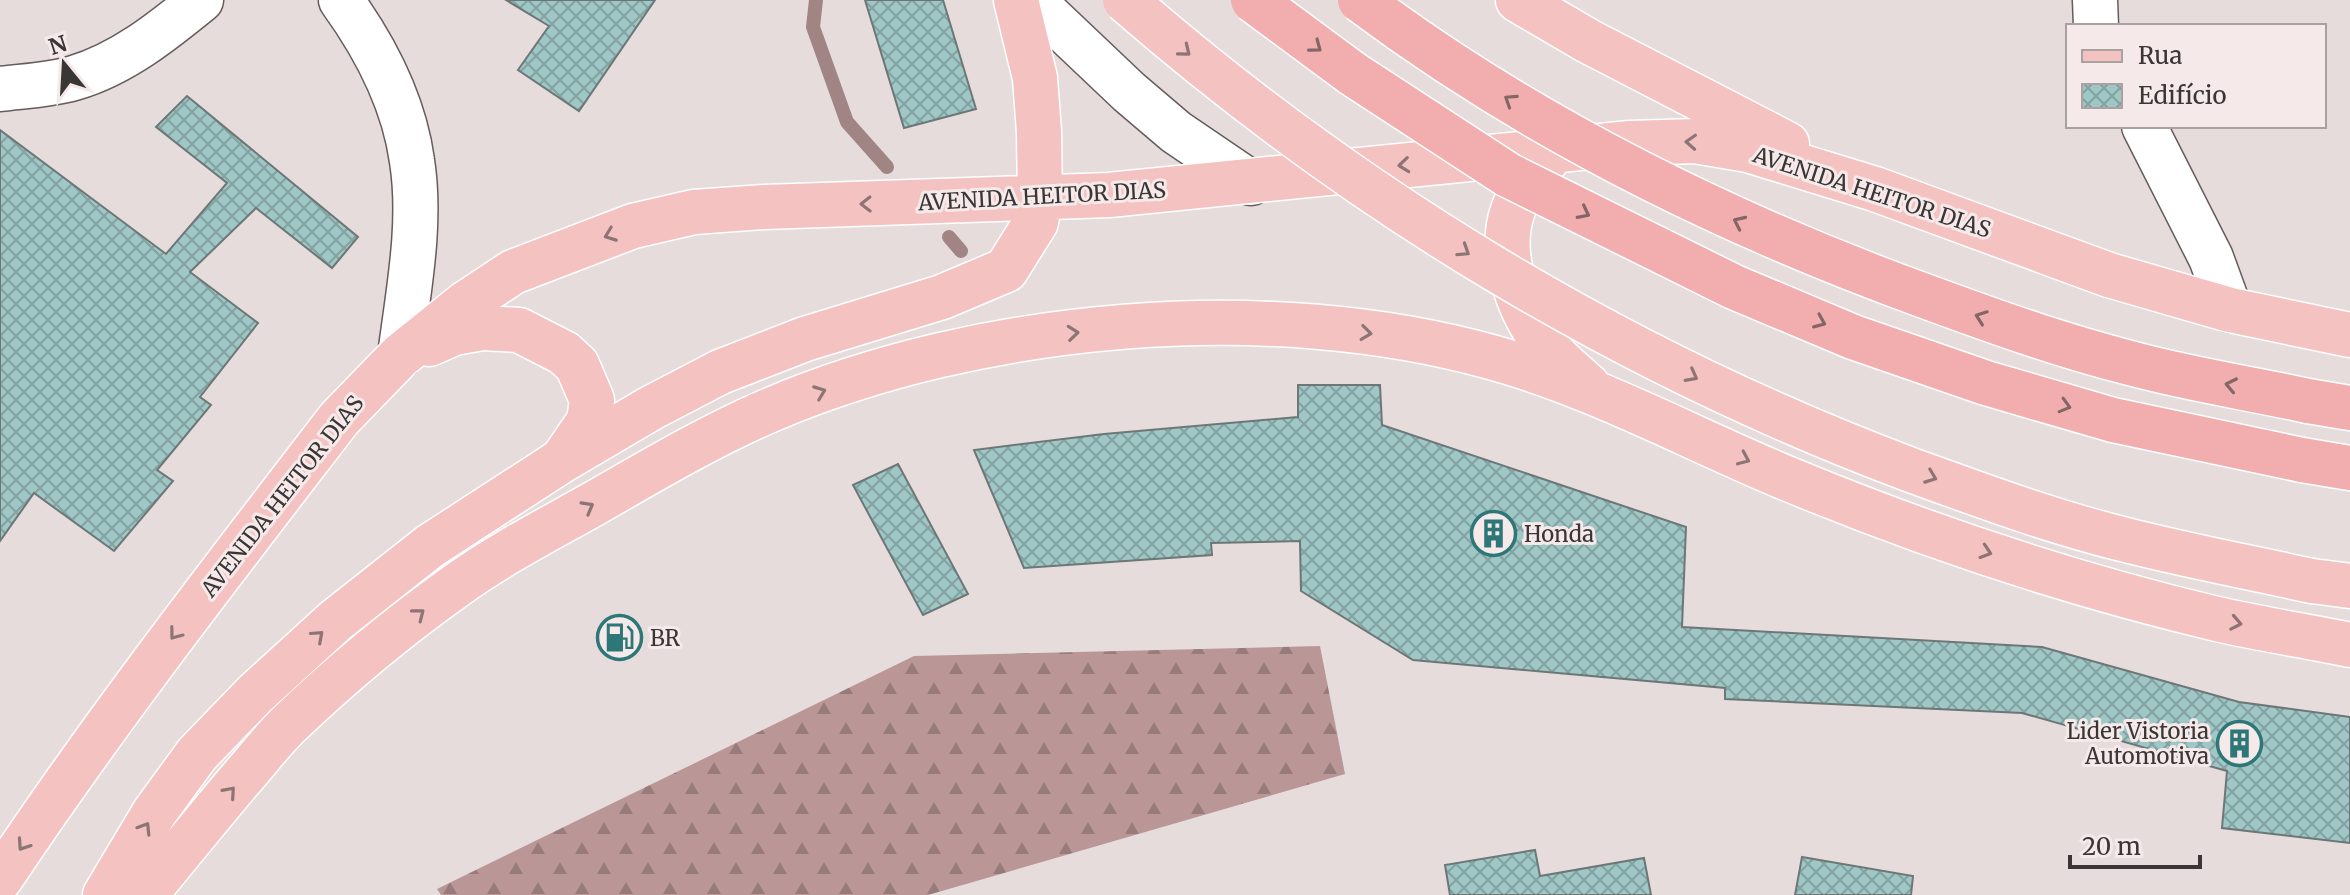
<svg xmlns="http://www.w3.org/2000/svg" width="2350" height="895" font-family="Merriweather,serif">
  <defs>
    <pattern id="forest-firs" width="22" height="20" patternUnits="userSpaceOnUse" patternTransform="scale(2)"><rect width="22" height="20" fill="#ba9796"/><path d="M5 1l3.5 6h-7zM16 11l3.5 6h-7z" fill="#987c7b"/></pattern>
    <pattern id="building-cross-hatch" width="8" height="8" patternUnits="userSpaceOnUse" patternTransform="scale(2)"><rect width="8" height="8" fill="#9fc7c6"/><path d="M0 0l8 8M0 8l8-8" fill="none" stroke="#83a2a2"/></pattern>
  </defs>
  <rect width="100%" height="100%" fill="#e7dcdc"/>
  <!-- forest -->
  <path fill="url(#forest-firs)" d="M1320 646 1345 774 928 895H441L437 889 914 656Z"/>
  <g fill="none" stroke-linecap="round" stroke-linejoin="round">
    <!-- stream -->
    <path stroke="#a08584" stroke-width="14" d="M816 0 813 27 847 122 887 167
      M949 237 961 251"/>
  </g>
  <!-- building -->
  <path fill="url(#building-cross-hatch)" stroke="#6c7776" stroke-width="2" d="M506 0H655L579 111 518 70 549 26Z
    M865 0H943L976 109 904 128Z
    M187 96 358 237 332 268 256 208 190 272 258 323 200 397 211 405 157 470 173 481 114 551 34 493 0 541V130L166 254 227 183 156 127Z
    M1298 385H1380L1382 425 1686 527 1682 627 2042 647 2239 702 2350 717V843L2222 828 2227 771 2022 713 1725 699V688L1413 660 1301 591 1300 541 1211 543 1212 555 1024 568 974 450 1104 434 1298 417Z
    M898 464 968 594 923 615 853 485Z
    M1535 850 1540 876 1644 858 1651 895H1450L1445 865Z
    M1802 857 1913 876 1911 895H1795Z"/>
  <g fill="none" stroke-linecap="round" stroke-linejoin="round">
    <defs>
      <path id="minor" d="M2095 0 2096 26
        M0 89C24 86 51 85 74 78 122 64 163 31 201 0
        M2144 126 2211 258 2230 310"/>
      <path id="tertiary" d="M341 0C375 47 404 102 412 161 422 224 408 293 400 356"/>
      <path id="secondary" d="M1032 0 1129 92 1176 132 1251 183"/>
      <path id="primary" d="M1518 0 1588 41 1787 144
        M1551 155C1537 171 1520 190 1513 210 1497 254 1519 314 1548 348 1560 362 1575 374 1588 386
        M429 344 454 333 482 328 519 330 564 353 577 365 592 400 589 421 563 459
        M2312 581 2350 586
        M0 879C106 720 223 570 339 419L400 356 466 303 513 272 633 226 694 212 764 207 1109 195 1630 143 1695 141 1748 150 1875 189 2109 275 2230 310 2350 335
        M105 895 154 813 197 754 255 694 335 621 430 546 561 461 651 408 720 372 805 339 942 297 1006 270 1036 222 1040 199 1039 132 1035 78 1016 0
        M145 895C176 857 207 819 239 781 255 763 270 743 287 726 340 675 398 627 457 585 500 554 549 529 595 503 651 471 708 437 768 411 980 320 1268 295 1491 357 1593 385 1688 437 1786 478 1926 536 2070 584 2217 619 2261 629 2306 636 2350 645"/>
      <path id="trunk" d="M2308 401 2350 408
        M2302 460 2350 468"/>
    </defs>
    <!-- minor casing -->
    <use href="#minor" stroke="#655c5b" stroke-width="47"/>
    <!-- tertiary casing -->
    <use href="#tertiary" stroke="#655c5b" stroke-width="47"/>
    <!-- secondary casing -->
    <use href="#secondary" stroke="#655c5b" stroke-width="47"/>
    <!-- primary casing -->
    <use href="#primary" stroke="#fff" stroke-width="47"/>
    <!-- trunk casing -->
    <use href="#trunk" stroke="#fff" stroke-width="47"/>
    <!-- minor -->
    <use href="#minor" stroke="#fff" stroke-width="44"/>
    <!-- tertiary -->
    <use href="#tertiary" stroke="#fff" stroke-width="44"/>
    <!-- secondary -->
    <use href="#secondary" stroke="#fff" stroke-width="44"/>
    <!-- primary -->
    <use href="#primary" stroke="#f5c2c2" stroke-width="44"/>
    <!-- trunk -->
    <use href="#trunk" stroke="#f2aeae" stroke-width="44"/>
    <defs>
      <path id="primary-bridge" d="M1125 0C1357 202 1623 362 1911 470 1980 495 2050 521 2122 539 2184 555 2248 567 2312 581"/>
      <path id="trunk-bridge" d="M1253 0 1353 74 1508 175 1734 287 1853 337 1986 383 2113 420 2302 460
        M1360 0C1531 128 1722 222 1922 295 1990 320 2059 345 2130 363 2188 379 2249 388 2308 401"/>
    </defs>
    <!-- primary-bridge casing -->
    <use href="#primary-bridge" stroke="#fff" stroke-width="47" stroke-linecap="butt"/>
    <!-- trunk-bridge casing -->
    <use href="#trunk-bridge" stroke="#fff" stroke-width="47" stroke-linecap="butt"/>
    <!-- primary-bridge -->
    <use href="#primary-bridge" stroke="#f5c2c2" stroke-width="44"/>
    <!-- trunk-bridge -->
    <use href="#trunk-bridge" stroke="#f2aeae" stroke-width="44"/>
  </g>
  <!-- one-way arrows -->
  <defs><path id="oneway-chevron" d="M-2-3.5L2.5 0L-2 3.5" fill="none" stroke-width="1.6" stroke-linecap="round" stroke-linejoin="round" transform="scale(2)"/></defs>
  <g stroke="#846666">
    <use href="#oneway-chevron" transform="translate(1316 47) rotate(37)"/>
    <use href="#oneway-chevron" transform="translate(1510 100) rotate(-147)"/>
    <use href="#oneway-chevron" transform="translate(1584 213) rotate(27)"/>
    <use href="#oneway-chevron" transform="translate(1739 222) rotate(-155)"/>
    <use href="#oneway-chevron" transform="translate(1981 317) rotate(-160)"/>
    <use href="#oneway-chevron" transform="translate(1820 322) rotate(23)"/>
    <use href="#oneway-chevron" transform="translate(2231 385) rotate(-168)"/>
    <use href="#oneway-chevron" transform="translate(2065 406) rotate(16)"/>
  </g>
  <g stroke="#8e7575">
    <use href="#oneway-chevron" transform="translate(1185 51) rotate(39)"/>
    <use href="#oneway-chevron" transform="translate(1691 142) rotate(-177)"/>
    <use href="#oneway-chevron" transform="translate(1404 165) rotate(174)"/>
    <use href="#oneway-chevron" transform="translate(866 204) rotate(179)"/>
    <use href="#oneway-chevron" transform="translate(610 235) rotate(159)"/>
    <use href="#oneway-chevron" transform="translate(1464 251) rotate(33)"/>
    <use href="#oneway-chevron" transform="translate(1073 333) rotate(-6)"/>
    <use href="#oneway-chevron" transform="translate(1366 333) rotate(7)"/>
    <use href="#oneway-chevron" transform="translate(1692 376) rotate(28)"/>
    <use href="#oneway-chevron" transform="translate(820 392) rotate(-21)"/>
    <use href="#oneway-chevron" transform="translate(1744 459) rotate(24)"/>
    <use href="#oneway-chevron" transform="translate(1931 477) rotate(21)"/>
    <use href="#oneway-chevron" transform="translate(588 507) rotate(-29)"/>
    <use href="#oneway-chevron" transform="translate(1986 552) rotate(18)"/>
    <use href="#oneway-chevron" transform="translate(419 614) rotate(-38)"/>
    <use href="#oneway-chevron" transform="translate(2236 623) rotate(11)"/>
    <use href="#oneway-chevron" transform="translate(175 634) rotate(127)"/>
    <use href="#oneway-chevron" transform="translate(318 636) rotate(-42)"/>
    <use href="#oneway-chevron" transform="translate(230 792) rotate(-49)"/>
    <use href="#oneway-chevron" transform="translate(145 828) rotate(-58)"/>
    <use href="#oneway-chevron" transform="translate(23 845) rotate(124)"/>
  </g>
  <!-- icons -->
  <defs>
    <symbol id="building-ring" viewBox="-11 -11 22 22"><circle r="9.5" fill="#f5e9e9" stroke="#2e7778" stroke-width="1.5"/><path d="M-4-6H4V6H1V3H-1V6H-4ZM-2.5-4.3h1.7v1.8h-1.7ZM.8-4.3h1.7v1.8H.8ZM-2.5-1h1.7V.8h-1.7ZM.8-1h1.7V.8H.8Z" fill="#2e7778"/></symbol>
    <symbol id="fuel-ring" viewBox="-11 -11 22 22"><circle r="9.5" fill="#f5e9e9" stroke="#2e7778" stroke-width="1.5"/><path d="M-5.5-6h7V0h2V4h1.3V-2.5L3-4.5l.8-.8L6-3V5H2.5V1h-1V6h-7ZM-4.2-4.7v3.2H.2V-4.7Z" fill="#2e7778"/></symbol>
  </defs>
  <g fill-rule="evenodd">
    <use href="#building-ring" x="1468" y="508" width="51" height="51"/>
    <use href="#fuel-ring" x="594" y="612" width="51" height="51"/>
    <use href="#building-ring" x="2214" y="718" width="51" height="51"/>
  </g>
  <g text-anchor="middle" dominant-baseline="central" stroke-width="6" stroke-linejoin="round" paint-order="stroke">
    <!-- street labels -->
    <g font-size="22" fill="#3a3636" stroke="#f5e9e9">
      <text transform="translate(1872 192) rotate(18)">AVENIDA HEITOR DIAS</text>
      <text transform="translate(1042 196) rotate(-3)">AVENIDA HEITOR DIAS</text>
      <text transform="translate(282 496) rotate(-52)">AVENIDA HEITOR DIAS</text>
    </g>
    <!-- poi labels -->
    <g font-size="22" fill="#3a3636" stroke="#f5e9e9" text-anchor="start">
      <text x="1524" y="534">Honda</text>
      <text x="650" y="638">BR</text>
      <text x="2209" y="731" text-anchor="end">Lider Vistoria<tspan x="2209" dy="25">Automotiva</tspan></text>
    </g>
  </g>
  <!-- legend -->
  <rect x="2066" y="24" width="260" height="104" fill="#f5e9e9" stroke="#aaa1a1" stroke-width="2"/>
  <rect x="2082" y="50" width="40" height="12" fill="#f5c2c2" stroke="#aaa1a1" stroke-width="2"/>
  <text x="2138" y="64" font-size="24" fill="#3a3636">Rua</text>
  <rect x="2082" y="84" width="40" height="24" fill="url(#building-cross-hatch)" stroke="#aaa1a1" stroke-width="2"/>
  <text x="2138" y="104" font-size="24" fill="#3a3636">Edifício</text>
  <!-- north arrow -->
  <g transform="translate(64 64) rotate(342)" stroke="#f5e9e9" stroke-width="6" paint-order="stroke">
  <path d="M0-6L14 30L0 20L-14 30Z" fill="#3a3636"/>
  <text y="-12" font-size="22" font-weight="bold" text-anchor="middle" fill="#3a3636">N</text>
  </g>
  <!-- scale -->
  <path d="M2070 855v12h130v-12" fill="none" stroke="#3a3636" stroke-width="4"/>
  <text x="2082" y="855" font-size="24" fill="#3a3636" stroke="#f5e9e9" stroke-width="6" paint-order="stroke">20 m</text>
</svg>
